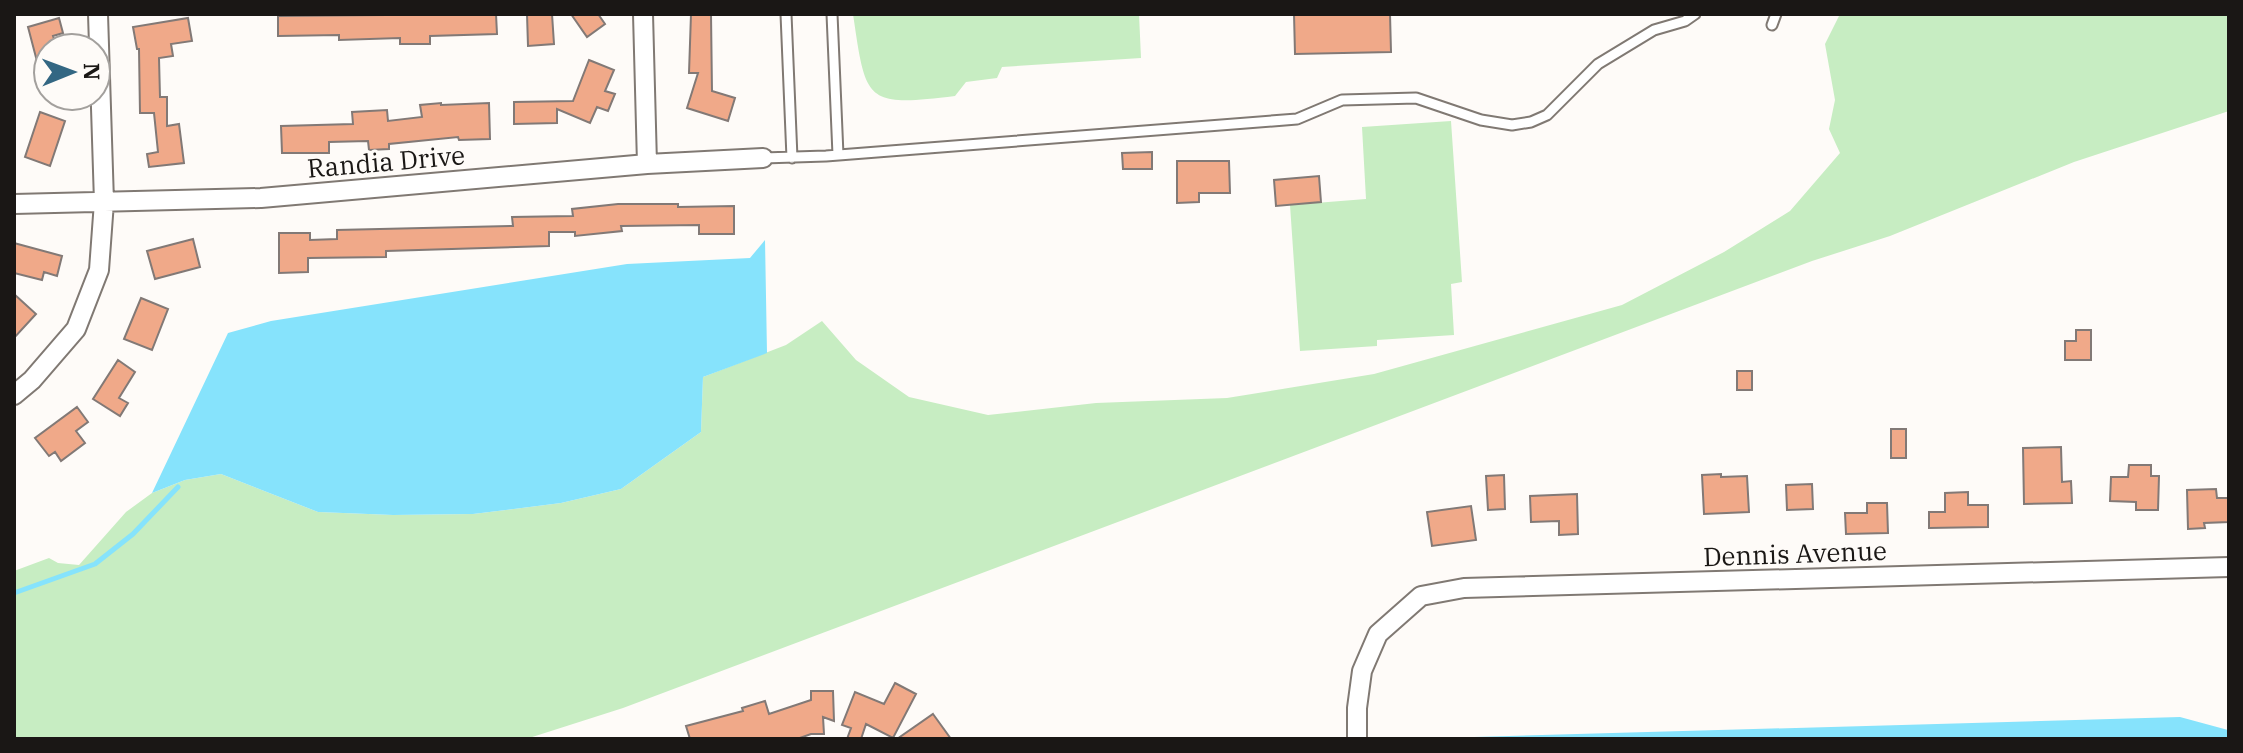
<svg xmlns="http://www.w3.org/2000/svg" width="2243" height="753" font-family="'IBM Plex Serif',serif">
  <rect width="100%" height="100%" fill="#fefbf8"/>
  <!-- green -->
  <path fill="#c7edc2" d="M853 14H1139L1141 58 1002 67 997 78 966 82 955 96C865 107 866 102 853 14Z
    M1840 14H2229V111L2074 162 1890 236 1812 261 623 708 526 739H14V571L49 558 58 563 79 565 126 512 152 493 185 480 221 474 318 512 393 515 473 514 561 503 621 489 701 432 703 377 786 345 822 321 856 360 909 397 988 415 1096 403 1227 398 1374 374 1622 305 1724 252 1790 211 1840 153 1829 129 1835 100 1825 44Z
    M1451 121 1462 282 1451 284 1454 335 1377 340V346L1300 351 1290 205 1366 199 1362 127Z"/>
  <!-- water -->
  <path fill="#86e3fc" d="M765 240 767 353 703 377 701 432 621 489 561 503 473 514 393 515 318 512 221 474 185 480 152 493 228 333 271 321 627 264 750 258Z
    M2180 717 2228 730 2229 739 1474 737Z"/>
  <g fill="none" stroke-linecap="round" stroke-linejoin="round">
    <!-- stream -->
    <path stroke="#86e3fc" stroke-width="5" d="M14 593 95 564 133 534 178 487"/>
  </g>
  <!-- building -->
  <path fill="#f0a989" stroke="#827976" stroke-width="2" d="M496 14 497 34 430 36V44H400V38L339 40V35L278 36V16Z
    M527 14H552L554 44 528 46Z
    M571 14H598L605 24 587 37Z
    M691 14H711L712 91 735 98 728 121 687 108 698 73H689Z
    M1294 14H1390L1391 52 1295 54Z
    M59 18 63 33 53 36 57 48H48V87L44 88 28 27Z
    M188 18 192 41 171 44 173 56 159 58 160 97H167V126L179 124 184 163 149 167 147 154 158 152 154 113H140L139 49H137L133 27Z
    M589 60 614 70 605 91 615 94 608 111 597 107 590 123 557 109V123L514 124V102L573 101Z
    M441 103V105L489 103 490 139 459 140 458 137 389 144V149L369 150 368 141 329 142V153H282L281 126 353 124 352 112 387 110 388 121 422 117 420 105Z
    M40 112 65 121 50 166 25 157Z
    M1152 152V169H1123L1122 153Z
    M1177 161H1229L1230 193H1199V202L1177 203Z
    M1319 176 1321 202 1276 206 1274 180Z
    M618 204H678V207L734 206V234H699V225L621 226 622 231 575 236V232H549V246L386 251V257L308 258V272L279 273V233H310V240L337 239V230L513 226 512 217 573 216 572 209Z
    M193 239 200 267 155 279 147 251Z
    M14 243 62 256 57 276 44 272 42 280 14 273Z
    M14 294 36 314 14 338Z
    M141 298 168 309 152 350 124 339Z
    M2076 330H2091V360H2065V341H2076Z
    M118 360 135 372 119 398 128 403 120 416 93 399Z
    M1737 371H1752V390H1737Z
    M77 407 88 422 76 431 85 443 61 461 55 452 49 456 35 438Z
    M1891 429H1906V458H1891Z
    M2061 447 2062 482 2071 481 2072 503 2024 504 2023 448Z
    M2129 465H2151V476H2159L2158 510H2136V502L2110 501 2111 477H2128Z
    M1721 474V477L1747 476 1749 512 1704 514 1702 475Z
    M1504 475 1505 509 1488 510 1486 476Z
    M1812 484 1813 509 1787 510 1786 485Z
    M2216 489 2217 498H2229V522L2204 523 2205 528 2188 529 2187 490Z
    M1968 492V505H1988V527L1929 528V512H1945V493Z
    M1577 494 1578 534 1559 535V521L1531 522 1530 496Z
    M1867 503H1887L1888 533 1846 534 1845 513H1867Z
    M1471 506 1476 540 1432 546 1427 512Z
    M895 683 916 694 893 738 866 724 861 739H847L851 728 842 725 855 692 884 704Z
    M811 691H833L834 721 823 717 824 734H811L797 739H690L686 726 743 711 742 708 765 701 769 714 811 700Z
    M933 714 951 739H897Z"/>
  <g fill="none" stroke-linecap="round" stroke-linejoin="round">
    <defs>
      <path id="service" d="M786 14 792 158
        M832 14 838 155
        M1772 25 1776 14
        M763 158 826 156 1297 119 1342 100 1416 98 1481 120 1512 125 1531 122 1547 115 1598 64 1654 30 1685 21 1695 14"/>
      <path id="minor" d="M643 14 647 164
        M14 204 261 198 647 164 763 158
        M14 395 32 380 76 329 99 270 104 202 98 14
        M1357 739V708L1362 671 1378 634 1421 596 1464 588 2229 567"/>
    </defs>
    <!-- service casing -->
    <use href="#service" stroke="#807973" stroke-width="13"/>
    <!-- minor casing -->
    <use href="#minor" stroke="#807973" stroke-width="22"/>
    <!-- service -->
    <use href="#service" stroke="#fff" stroke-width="9"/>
    <!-- minor -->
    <use href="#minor" stroke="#fff" stroke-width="18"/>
  </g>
  <g text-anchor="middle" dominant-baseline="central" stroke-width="6" stroke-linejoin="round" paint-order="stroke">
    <!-- street labels -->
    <g font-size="26" fill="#1a1715" stroke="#fefbf8">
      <text transform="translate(386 161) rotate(-5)">Randia Drive</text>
      <text transform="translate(1795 553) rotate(-2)">Dennis Avenue</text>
    </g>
  </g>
  <!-- border -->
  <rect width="2243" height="753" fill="none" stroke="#1a1715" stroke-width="32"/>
  <!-- north arrow -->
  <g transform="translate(72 72) rotate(89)"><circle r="38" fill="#fefbf8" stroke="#a3a09d" stroke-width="2"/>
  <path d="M0-6L14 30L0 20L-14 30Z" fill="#336783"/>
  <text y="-12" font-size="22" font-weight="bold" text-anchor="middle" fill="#1a1715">N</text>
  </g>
</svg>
